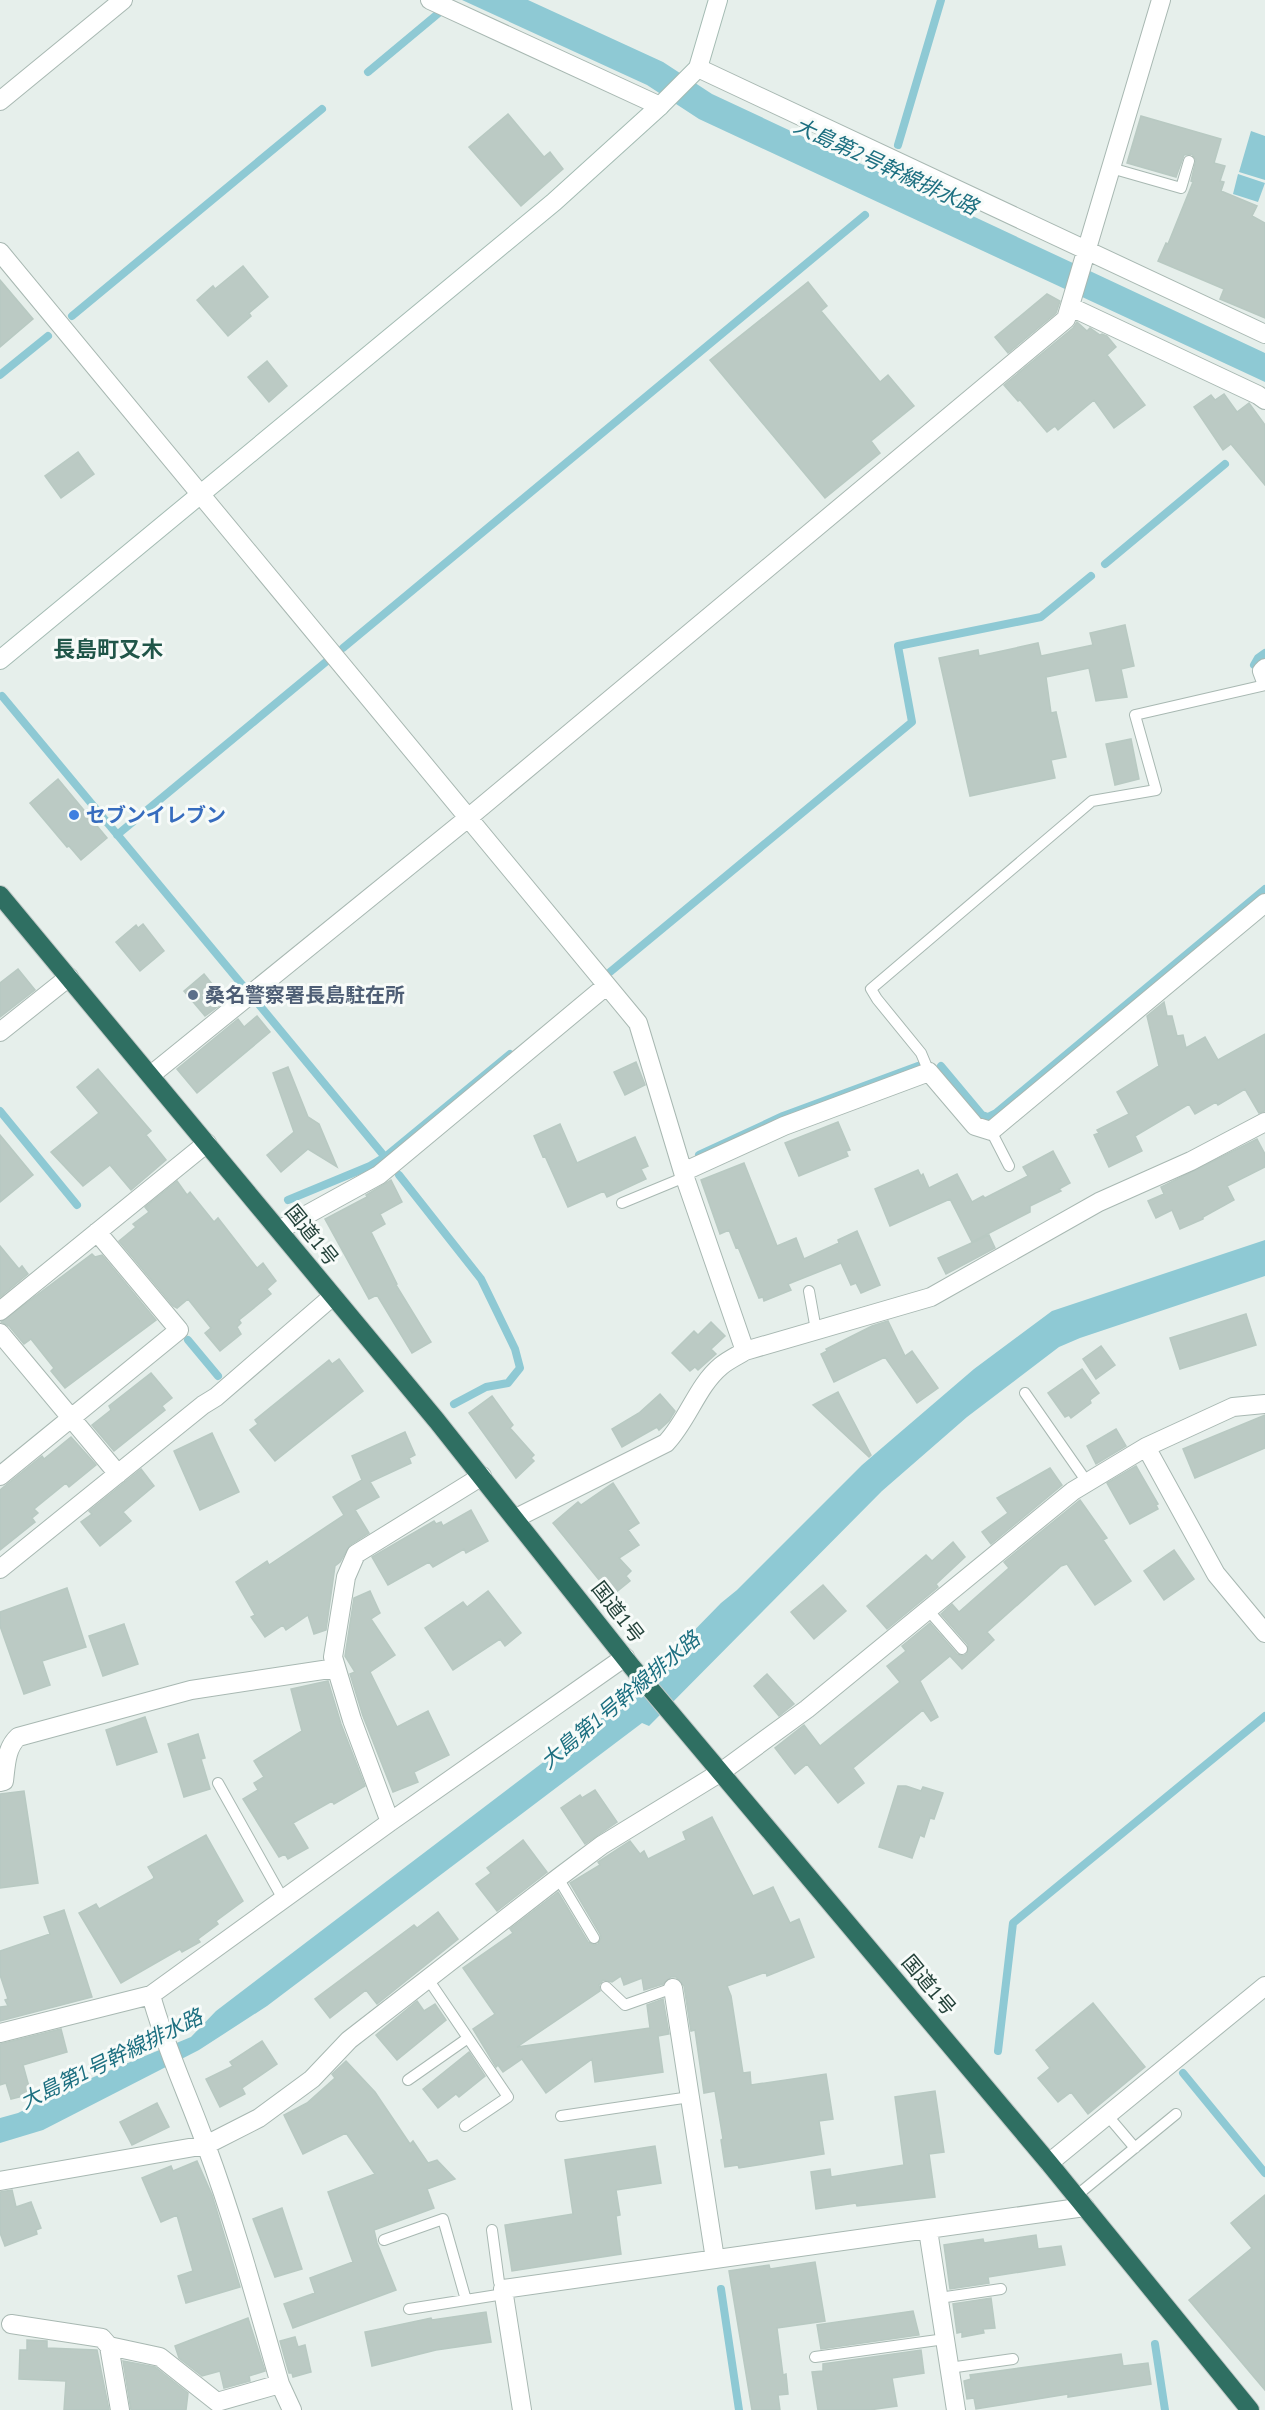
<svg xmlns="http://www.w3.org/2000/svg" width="1265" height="2410" font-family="'PT Sans','Noto Sans JP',sans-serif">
  <rect width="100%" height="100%" fill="#e6efeb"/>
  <!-- water -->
  <path fill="#8ec9d4" d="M462 0H528L663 62 712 94 1265 353V382L699 119 647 85Z
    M1251 131 1265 136V180L1239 172Z
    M1238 174 1265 183 1258 202 1233 194Z
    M1265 1240V1276L1080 1338 1059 1347 967 1417 882 1491 649 1726 642 1723 267 2006 199 2050 43 2130 0 2143V2118L18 2113 72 2086 191 2037 216 2011 629 1697 721 1603 737 1590 862 1465 974 1369 1052 1311Z"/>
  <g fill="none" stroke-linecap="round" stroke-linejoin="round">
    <!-- stream -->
    <path stroke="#8ec9d4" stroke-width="8" d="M368 72 440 12
      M898 145 941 0
      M72 316 322 109
      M0 375 48 336
      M1105 564 1225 464
      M343 648 865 215
      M1254 665 1258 658 1265 653
      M2 696 244 987
      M117 835 327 661
      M610 972 912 722 898 646 1041 617 1091 576
      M256 1001 385 1157
      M941 1066 982 1115 988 1117 996 1113 1265 889
      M0 1111 77 1205
      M699 1155 783 1116 918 1066
      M399 1175 481 1279 515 1349 520 1368 508 1383 486 1387 454 1404
      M288 1200 370 1166 385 1157 510 1054
      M188 1340 218 1376
      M998 2051 1013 1923 1265 1716
      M1183 2073 1265 2173
      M721 2289 739 2410
      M1155 2344 1165 2410"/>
  </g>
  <!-- building -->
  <path fill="#bbcac4" stroke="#b8c9c2" stroke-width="1.5" d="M508 114 544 157 550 152 563 169 521 206 469 147Z
    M1141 116 1221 139 1214 163 1225 166 1220 181 1224 182 1221 191 1257 206 1252 216 1265 223V318L1220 299 1224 289 1158 261 1166 243 1168 244 1193 182 1191 181 1196 160 1192 154 1184 155 1176 177 1127 163Z
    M243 266 268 297 249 313 251 316 228 336 197 300 213 286 215 289Z
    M0 280 33 319 0 347Z
    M808 282 827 306 821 311 880 382 888 375 914 406 871 441 880 453 825 498 710 360Z
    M1047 294 1060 301 1056 313 1008 353 995 337Z
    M1077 322 1087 331 1090 328 1100 335 1102 334 1107 336 1116 347 1107 355 1145 405 1114 428 1094 400 1058 430 1055 426 1047 432 1020 400 1018 401 1004 385 1073 328Z
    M267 361 287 386 269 402 248 377Z
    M1224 394 1237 412 1249 403 1265 425V485L1231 444 1223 450 1194 407 1211 395 1215 400Z
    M78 452 94 474 61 498 45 476Z
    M1125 625 1134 666 1121 669 1127 697 1096 701 1089 668 1046 677 1051 713 1056 712 1066 757 1051 760 1055 778 970 796 939 658 978 650 979 656 1038 643 1041 656 1093 645 1090 633Z
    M1131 739 1139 779 1115 785 1106 744Z
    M58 779 107 838 81 860 69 846 67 847 30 803Z
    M143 924 164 951 140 971 116 942 136 925 138 928Z
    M18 969 35 990 0 1017V983Z
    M204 974 221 995 219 996 224 1002 205 1016 184 991Z
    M1164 1002 1167 1016H1172L1177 1036 1183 1035 1186 1048 1205 1037 1218 1060 1265 1034V1111L1259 1113 1245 1089 1218 1105 1216 1102 1195 1114 1189 1104 1135 1136 1142 1151 1109 1167 1094 1135 1099 1133 1097 1130 1129 1114 1117 1092 1159 1066 1147 1016Z
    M257 1016 270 1032 197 1093 177 1069 238 1019 244 1027Z
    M636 1062 645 1085 625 1095 614 1072Z
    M288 1067 308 1117 319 1124 337 1167 308 1149 281 1172 267 1155 294 1132 273 1073Z
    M98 1069 151 1131 146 1135 166 1160 131 1190 110 1165 83 1186 51 1152 99 1113 77 1087Z
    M838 1122 850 1150 846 1151 848 1156 799 1176 785 1143Z
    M560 1124 577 1163 635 1137 648 1166 641 1169 646 1179 607 1197 604 1191 568 1207 545 1156 543 1157 534 1136Z
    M0 1135 33 1175 0 1202Z
    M1257 1139 1265 1154V1167L1227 1186 1234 1200 1203 1217V1219L1180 1229 1172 1210 1156 1218 1148 1201 1164 1194 1161 1187Z
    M1053 1151 1070 1183 1059 1189 1061 1191 1030 1206V1212L972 1242 950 1199 890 1226 875 1189 918 1170 921 1176 923 1174 929 1188 957 1174 972 1202 983 1196 985 1198 1028 1176 1023 1167Z
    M744 1163 777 1246 796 1238 804 1259 839 1243 838 1240 857 1231 880 1285 861 1293 856 1283 851 1285 841 1263 788 1284 791 1290 764 1301 763 1297 759 1298 738 1247 736 1248 729 1230 720 1234 701 1180Z
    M391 1180 402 1202 380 1214 385 1224 371 1232 397 1284 396 1285 431 1342 412 1353 377 1295 369 1299 325 1219 367 1197 366 1195Z
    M177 1181 187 1195 190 1192 214 1222 218 1218 257 1268 263 1263 276 1281 267 1289 271 1294 239 1320 241 1323 237 1327 241 1334 220 1351 205 1333 211 1328 188 1299 177 1308 173 1306 119 1241 136 1227 133 1224 149 1212 145 1207Z
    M989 1235 995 1248 946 1274 938 1258Z
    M0 1246 19 1269 22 1266 28 1274 0 1297Z
    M92 1254 95 1257 102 1255 156 1320 65 1388 51 1371 54 1368 31 1339 24 1344 9 1326 1 1322Z
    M1246 1314 1256 1345 1180 1369 1170 1338Z
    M888 1321 905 1356 912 1351 938 1388 917 1403 885 1357 834 1382 821 1354 827 1351 826 1349 872 1326Z
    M711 1322 725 1336 711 1349 716 1354 698 1370 695 1367 690 1371 672 1353 694 1331 698 1335Z
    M1101 1346 1115 1365 1096 1379 1083 1359Z
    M339 1359 363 1391 275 1461 250 1430 258 1424 255 1420 329 1360 332 1364Z
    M1082 1369 1099 1393 1090 1400 1091 1403 1071 1418 1069 1415 1065 1417 1048 1393Z
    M151 1373 172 1398 162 1406 165 1410 114 1451 92 1425 111 1410 109 1406Z
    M838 1392 871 1455 869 1457 813 1405Z
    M660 1394 675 1411 669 1421 659 1430 657 1427 622 1447 612 1429 639 1413Z
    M492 1396 513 1425 510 1428 534 1455 531 1458 534 1461 516 1478 469 1413Z
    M1265 1415V1448L1195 1478 1183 1449Z
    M1116 1429 1126 1446 1096 1464 1087 1446Z
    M405 1432 415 1455 409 1458 411 1463 370 1482 379 1497 355 1510 369 1533 350 1545 340 1562 335 1566 326 1630 314 1634 308 1615 286 1630 283 1625 265 1637 251 1617 255 1615 236 1582 267 1561 269 1565 344 1515 333 1497 362 1480 352 1456Z
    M212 1433 239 1492 200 1510 174 1451Z
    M71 1437 96 1465 69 1487 66 1483 34 1509 38 1513 32 1518 35 1522 0 1550V1490L42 1456 44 1459Z
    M1136 1466 1158 1504 1156 1505 1158 1509 1130 1524 1107 1483Z
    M1050 1468 1062 1485 991 1544 982 1532 1008 1513 997 1498Z
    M141 1469 154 1486 123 1512 131 1521 100 1546 81 1522 92 1514 89 1511Z
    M613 1483 639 1523 628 1530 639 1545 619 1558 631 1571 626 1576 630 1581 614 1594 610 1589 608 1591 553 1523 578 1502 581 1505Z
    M1080 1500 1107 1538 1103 1540 1131 1581 1095 1605 1067 1564 1061 1566 987 1632 994 1640 962 1669 950 1656 920 1681 938 1717 931 1721 923 1710 853 1768 864 1783 838 1803 807 1764 795 1774 775 1748 804 1725 820 1746 900 1682 887 1666 906 1651 902 1646 930 1623 957 1654 963 1656 967 1654 968 1645 941 1614 952 1604 959 1612 1009 1568 1004 1562Z
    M471 1510 488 1541 466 1553 464 1549 433 1567 429 1562 388 1585 372 1557 434 1521 436 1524 441 1522 443 1526Z
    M953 1542 965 1557 936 1584 938 1587 887 1629 867 1606 926 1555 932 1561Z
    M1174 1550 1194 1579 1164 1600 1144 1571Z
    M823 1585 846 1611 814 1639 791 1612Z
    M67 1588 86 1647 42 1661 50 1685 24 1694 0 1626V1612Z
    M370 1591 380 1613 371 1619 395 1655 370 1672 397 1727 428 1711 449 1755 414 1772 418 1782 393 1792 363 1716 350 1674 355 1672 345 1656 354 1598Z
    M488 1591 521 1633 505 1646 500 1639 453 1670 425 1628 463 1602 467 1607Z
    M124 1624 138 1664 103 1676 89 1636Z
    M767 1674 794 1704 779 1716 754 1686Z
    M328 1681 341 1724 365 1786 334 1804 332 1801 293 1823 308 1848 288 1859 285 1854 279 1857 243 1799 258 1790 254 1783 264 1777 254 1761 302 1731 291 1689Z
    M145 1717 157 1752 117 1765 106 1730Z
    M198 1734 205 1758 201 1759 210 1789 184 1797 168 1744Z
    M898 1786H906L921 1791 923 1787 943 1793 934 1819 930 1818 924 1837 920 1835 912 1858 879 1847Z
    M595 1790 617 1822 585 1844 561 1808 580 1795 582 1798Z
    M24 1791 38 1883 0 1888V1794Z
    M712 1817 753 1896 773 1887 790 1923 799 1919 814 1957 767 1976 766 1972 727 1986 731 1996 743 2073 750 2072 751 2085 826 2074 833 2119 819 2121 824 2154 739 2168 738 2165 725 2167 721 2140 723 2139 715 2091 704 2093 695 2030 691 2031 684 1986 676 1977H671L663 1984 644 1990 642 1978 624 1985 621 1976 612 1982 603 1980 599 1985 600 1991 517 2047 650 2028 647 2005 663 1999 669 2034 658 2036 663 2072 595 2082 592 2059 546 2093 522 2059 503 2072 498 2065 496 2067 473 2029 495 2014 463 1968 513 1933 510 1929 558 1892 588 1942 594 1945 598 1944 601 1938 600 1934 570 1883 600 1865 598 1862 630 1841 640 1854 644 1851 648 1859 686 1840 683 1832Z
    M206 1835 243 1901 216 1921 218 1924 198 1939 200 1942 182 1952 180 1949 121 1983 79 1913 96 1904 99 1909 153 1879 154 1877 148 1867Z
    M523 1840 547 1872 497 1911 476 1884 491 1873 487 1868Z
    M64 1910 92 1997 0 2021V2007L8 2006 5 2000 8 1999 0 1975V1951L50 1934 44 1917Z
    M438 1912 458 1939 377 2004 366 1990 330 2018 315 1999 414 1925 417 1928Z
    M417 2001 424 2011 435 2004 446 2020 397 2060 376 2035Z
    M1093 2003 1145 2067 1088 2114 1071 2092 1058 2102 1038 2078 1050 2068 1036 2050Z
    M61 2029 67 2052 23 2065 31 2094 11 2099 6 2083 0 2085V2044Z
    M262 2041 277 2064 242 2088 245 2094 220 2107 206 2079 233 2066 230 2062Z
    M469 2052 485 2076 459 2097 456 2094 438 2108 423 2089Z
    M346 2061 375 2092 410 2144 413 2141 428 2163 437 2160 455 2179 427 2189 434 2208 374 2230 377 2243 396 2290 293 2328 284 2304 315 2293 310 2278 353 2262 328 2192 375 2174 346 2133 303 2154 284 2115 307 2103 335 2078 332 2074Z
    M935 2091 944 2152 929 2154 935 2197 857 2206 856 2203 816 2209 811 2172 830 2169 831 2177 904 2165 895 2097Z
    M157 2103 169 2127 132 2145 120 2122Z
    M655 2146 661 2183 616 2190 620 2215 616 2216 621 2254 512 2271 505 2225 573 2214 565 2160Z
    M197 2161 212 2195 240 2287 186 2303 178 2276 193 2271 177 2215 161 2222 142 2178 171 2166 173 2171Z
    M12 2190 16 2207 31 2202 41 2228 36 2230 37 2234 5 2246 0 2233V2192Z
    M1265 2195V2390L1189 2300 1252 2248 1231 2223Z
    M282 2208 302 2269 275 2277 253 2219Z
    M1036 2235 1038 2249 1061 2246 1065 2265 988 2277 989 2283 950 2289 944 2245 983 2239 984 2243Z
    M815 2262 825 2321 777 2328 783 2375 786 2374 788 2394 778 2395 780 2410H752L729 2271 769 2265 770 2269Z
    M991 2298 995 2328 983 2329 984 2333 962 2337V2332L957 2333 953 2304Z
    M913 2311 919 2335 821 2349 817 2325Z
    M486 2312 491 2342 436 2350 372 2366 365 2332 431 2318 432 2320Z
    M248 2318 265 2371 249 2376 250 2381 224 2388 220 2371 202 2376 179 2358 175 2346Z
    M295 2337 298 2347 305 2345 311 2372 293 2377 292 2373H289L280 2341Z
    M27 2340 47 2341V2348L97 2350 109 2410H64L66 2381 19 2379 20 2350H27Z
    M921 2350 924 2373 892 2378 897 2406 869 2410H818L812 2372 823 2371V2364Z
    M1121 2354 1123 2366 1148 2363 1151 2384 1068 2397V2394L976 2409 974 2398 967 2399 964 2381 971 2379 970 2375Z
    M123 2361 155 2367 188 2393 186 2410H131Z"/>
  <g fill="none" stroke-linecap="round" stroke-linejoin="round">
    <defs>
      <path id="lane" d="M1111 168 1181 188 1189 161
        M929 1072 921 1053 877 999 871 989 1092 801 1156 790 1135 715 1265 685
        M991 1131 1009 1166
        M622 1203 685 1177
        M809 1291 816 1330
        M1025 1393 1087 1482
        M928 1610 962 1649
        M218 1783 283 1899
        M558 1878 594 1938
        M428 1979 508 2097 465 2126
        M606 1987 625 2005 673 1988
        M408 2080 468 2038
        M1107 2115 1135 2148
        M561 2116 690 2097
        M1076 2196 1176 2114
        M492 2230 499 2282 503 2289
        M384 2240 443 2219 466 2300
        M939 2298 1001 2289
        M409 2309 504 2294
        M815 2357 945 2339
        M949 2368 1013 2359"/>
      <path id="street" d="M430 0 660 106
        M698 68 1265 334
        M0 101 123 0
        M0 252 638 1023 683 1172 745 1351
        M1071 307 1258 395 1265 400
        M1265 668 1262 671 1265 679
        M0 1032 69 977
        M151 1075 468 818 1066 319 1161 0
        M683 1172 784 1126 929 1072 975 1126 991 1131 1265 903
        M279 1230 379 1175 606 986
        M0 1311 207 1143
        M0 1333 118 1474
        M1146 1447 1216 1574 1265 1633
        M0 1476 179 1330 97 1232
        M516 1518 666 1443C688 1420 697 1386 721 1366 728 1360 737 1356 745 1351L931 1297 1099 1202 1191 1161 1265 1122
        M0 1569 203 1405 216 1397 333 1296
        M0 1782 4 1781C6 1765 6 1748 18 1737L191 1690 336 1668
        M390 1822 352 1720 333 1657 346 1577 356 1554 482 1476
        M673 1988 715 2259
        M151 1995C165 2047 188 2095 206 2145 235 2223 257 2304 280 2384L292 2410
        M0 2033 151 1995 390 1822 625 1657
        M1049 2163 1265 1986
        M0 2181 206 2145 259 2118 312 2079 349 2040 558 1878 602 1845 721 1772 807 1709 1073 1491 1146 1447 1233 1407 1265 1404
        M928 2230 956 2410
        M11 2324 102 2338 109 2346 160 2357 217 2402 280 2384
        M109 2346 120 2410
        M522 2410 503 2289 1085 2207"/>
      <path id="secondary" d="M0 660 554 202 660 106 698 68 718 0"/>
      <path id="highway" d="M0 895 437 1421 632 1667 1049 2163 1250 2410"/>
    </defs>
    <!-- lane casing -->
    <use href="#lane" stroke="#a8b8b2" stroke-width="12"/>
    <!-- street casing -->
    <use href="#street" stroke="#a8b8b2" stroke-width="20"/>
    <!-- secondary casing -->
    <use href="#secondary" stroke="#a4bbb3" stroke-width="20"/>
    <!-- highway casing -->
    <use href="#highway" stroke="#c2cac8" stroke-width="20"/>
    <!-- lane -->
    <use href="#lane" stroke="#fff" stroke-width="10"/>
    <!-- street -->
    <use href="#street" stroke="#fff" stroke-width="18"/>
    <!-- secondary -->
    <use href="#secondary" stroke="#fff" stroke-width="18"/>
    <!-- highway -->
    <use href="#highway" stroke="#2f6f62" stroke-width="18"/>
  </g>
  <!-- markers -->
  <circle fill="#3f7fe0" stroke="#f7fbf9" stroke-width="2" cx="74" cy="815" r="6"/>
  <circle fill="#5c6f8a" stroke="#f7fbf9" stroke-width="2" cx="193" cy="995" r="6"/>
  <g text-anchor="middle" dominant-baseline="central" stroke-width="6" stroke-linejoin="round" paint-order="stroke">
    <!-- shop labels -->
    <g font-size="20" font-weight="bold" fill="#366cbe" stroke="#f7fbf9" text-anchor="start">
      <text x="86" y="815">セブンイレブン</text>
    </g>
    <!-- service labels -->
    <g font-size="20" font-weight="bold" fill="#4e5e75" stroke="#f7fbf9" text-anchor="start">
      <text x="205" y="995">桑名警察署長島駐在所</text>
    </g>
    <!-- street labels -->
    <g font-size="20" fill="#24423a" stroke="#f7fbf9">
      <text transform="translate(312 1235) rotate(51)">国道1号</text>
      <text transform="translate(618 1612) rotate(52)">国道1号</text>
      <text transform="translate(929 1985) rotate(50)">国道1号</text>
    </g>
    <!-- water labels -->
    <g font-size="21" font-style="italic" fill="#1c6f80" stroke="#f7fbf9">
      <text transform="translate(886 166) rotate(25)">大島第2号幹線排水路</text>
      <text transform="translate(620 1700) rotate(-40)">大島第1号幹線排水路</text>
      <text transform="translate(111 2059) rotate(-26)">大島第1号幹線排水路</text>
    </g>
    <!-- quarter labels -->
    <g font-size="22" font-weight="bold" fill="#1f5548" stroke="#f7fbf9">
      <text x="108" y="649">長島町又木</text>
    </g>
  </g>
</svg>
